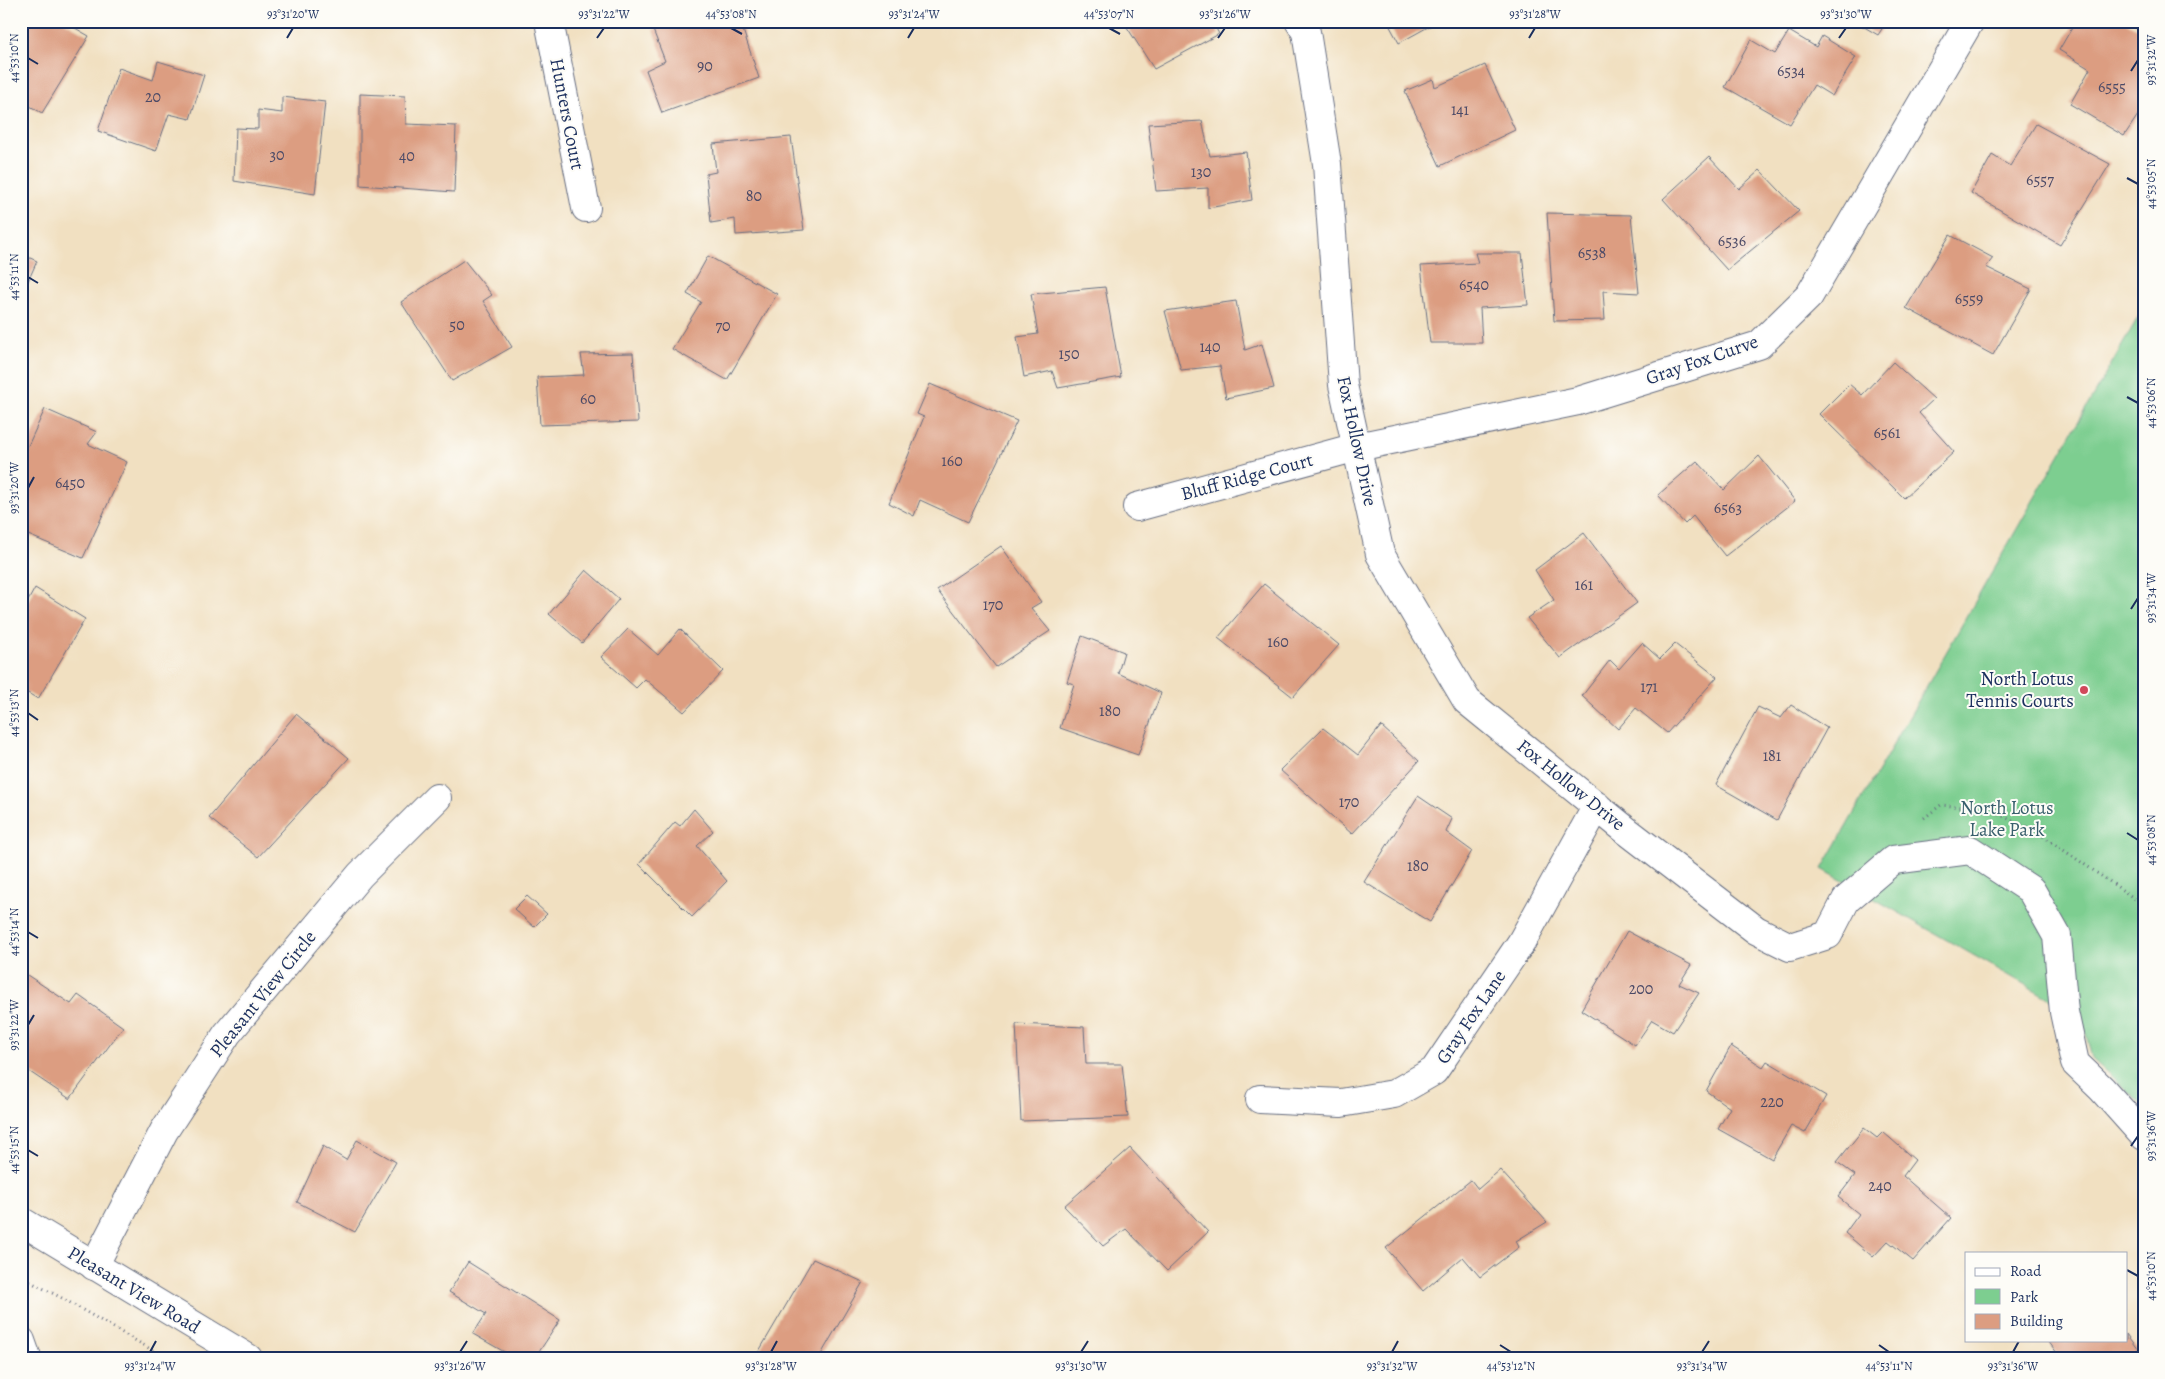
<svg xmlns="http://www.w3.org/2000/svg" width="2165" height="1379" font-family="Alegreya,serif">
  <rect width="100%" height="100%" fill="#fdfcf7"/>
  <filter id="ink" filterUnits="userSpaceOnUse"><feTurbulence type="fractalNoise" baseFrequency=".02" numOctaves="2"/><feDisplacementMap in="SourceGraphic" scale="10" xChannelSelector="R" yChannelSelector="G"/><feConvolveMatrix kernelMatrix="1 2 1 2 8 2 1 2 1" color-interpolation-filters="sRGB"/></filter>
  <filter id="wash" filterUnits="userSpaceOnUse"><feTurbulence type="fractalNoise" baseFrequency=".0096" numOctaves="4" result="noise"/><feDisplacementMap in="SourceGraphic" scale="20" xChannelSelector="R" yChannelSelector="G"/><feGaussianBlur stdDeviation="1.12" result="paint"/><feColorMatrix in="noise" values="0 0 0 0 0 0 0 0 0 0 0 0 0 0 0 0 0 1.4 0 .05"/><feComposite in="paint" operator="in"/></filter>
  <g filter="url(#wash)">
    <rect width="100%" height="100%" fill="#f1e0c1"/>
    <!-- green -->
    <path fill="#7dce90" stroke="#4c7e77" d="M2144 307V1106L2092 1059 2082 1017 1822 869Z"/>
    <g id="blocks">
      <!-- building -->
      <path fill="#dc9d81" d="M21 21H63L89 36 42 113 21 101Z
        M678 21H740L759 78 662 113 646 70 665 61 653 30Z
        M1123 21H1212L1219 34 1154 69Z
        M1387 21H1439L1399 43Z
        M1854 21H1887L1878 35Z
        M2076 21H2123L2144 33V106L2124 136 2070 104 2090 69 2059 50Z
        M1789 31 1816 47 1822 36 1856 57 1832 96 1814 85 1790 124 1725 87 1751 40 1775 54Z
        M158 61 204 75 190 119 169 114 156 151 98 131 119 68 153 80Z
        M1485 65 1515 130 1440 166 1405 91 1433 79 1435 87Z
        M360 94 405 96 406 124 456 126 454 192 360 185Z
        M282 97 325 102 315 194 234 181 236 128 258 129V110L282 113Z
        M1202 121 1210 156 1246 152 1252 200 1208 208V188L1156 191 1148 124Z
        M2036 124 2110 164 2060 245 1971 193 1992 155 2010 166Z
        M791 137 804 230 736 235 735 219 711 223 706 174 716 172 713 144Z
        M1709 157 1739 189 1760 170 1799 211 1727 270 1663 199Z
        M1547 213 1631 215 1639 293 1603 291 1605 320 1554 321Z
        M1950 235 1993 258 1986 267 2031 289 1993 355 1906 308Z
        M1475 253H1522L1528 305 1480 308 1482 343H1430L1421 266 1478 263Z
        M21 254 37 261 21 297Z
        M708 256 777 294 727 380 672 349 701 302 687 294Z
        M464 260 492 295 483 301 512 347 452 381 401 302Z
        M1105 287 1121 377 1058 388 1052 371 1024 377 1017 337 1038 334 1031 294Z
        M1236 301 1245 350 1262 344 1274 388 1226 398 1220 366 1181 370 1165 311Z
        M633 353 638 422 540 425 537 377 584 375 581 354Z
        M1893 362 1934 399 1919 413 1954 452 1904 498 1819 414 1849 384 1862 395Z
        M930 384 1017 421 968 522 920 500 914 516 889 503 924 417 917 414Z
        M45 409 97 432 88 444 127 462 83 558 21 532V489L26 478 21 475V461Z
        M1759 456 1795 501 1725 556 1693 516 1685 524 1658 495 1697 461 1724 490Z
        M1584 533 1637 603 1560 658 1527 618 1554 600 1535 570Z
        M1001 546 1041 602 1031 608 1050 631 996 667 937 590Z
        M586 570 619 599 582 643 549 614Z
        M1264 584 1339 645 1293 697 1218 638Z
        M35 588 85 619 38 699 21 689V614Z
        M628 629 658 655 680 629 723 671 684 712 645 679 636 688 601 657Z
        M1082 636 1124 652 1118 673 1161 693 1138 755 1060 728 1074 684 1067 682Z
        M1642 643 1660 659 1675 644 1717 677 1667 733 1636 708 1618 729 1582 696 1610 660 1619 669Z
        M1791 705 1827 728 1777 820 1716 785 1758 707 1781 718Z
        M296 714 349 758 258 857 209 818Z
        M1381 726 1419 761 1352 834 1280 770 1323 728 1358 755Z
        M1418 796 1452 819 1446 832 1472 851 1430 922 1364 882Z
        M694 809 713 831 697 846 727 881 692 917 639 864 675 822 680 826Z
        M527 896 547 914 534 927 514 909Z
        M1627 931 1691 965 1679 984 1699 993 1673 1032 1652 1020 1635 1045 1581 1010Z
        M21 971 71 1004 78 995 123 1027 70 1099 21 1066Z
        M1016 1024 1084 1027 1086 1064H1122L1128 1117 1021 1121Z
        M1731 1046 1763 1067 1767 1061 1826 1096 1805 1133 1791 1126 1772 1159 1718 1129 1730 1108 1706 1091Z
        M1864 1128 1877 1138 1883 1132 1915 1160 1903 1176 1951 1218 1913 1261 1888 1241 1873 1257 1845 1233 1859 1214 1838 1197 1855 1175 1837 1162Z
        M357 1140 396 1162 355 1232 297 1202 323 1146 346 1160Z
        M1130 1148 1208 1232 1167 1271 1126 1229 1103 1246 1064 1206Z
        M1500 1170 1547 1222 1516 1241 1519 1247 1480 1277 1463 1257 1423 1291 1386 1248 1471 1180 1478 1189Z
        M813 1259 863 1282 819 1358H755Z
        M468 1262 560 1320 535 1358H515L473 1334 486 1314 449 1292Z
        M2126 1334 2144 1358H2061L2048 1341 2126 1340Z"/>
    </g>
  </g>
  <g filter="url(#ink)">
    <use href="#blocks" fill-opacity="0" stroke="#666d81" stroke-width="1"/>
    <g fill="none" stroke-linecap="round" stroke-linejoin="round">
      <defs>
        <path id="street" d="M549 21 586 208
          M1299 21 1306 32 1327 164 1343 385 1380 554 1467 701 1627 831 1756 930 1790 947 1828 935 1846 900 1893 860 1970 850 2031 890 2057 936 2064 1012 2075 1063 2102 1089 2144 1136
          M1137 507 1357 447 1578 401 1759 345 1809 296 1970 21
          M1260 1099 1341 1103 1394 1094 1434 1071 1521 943 1597 806
          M94 1266 164 1131 227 1034 360 875 437 798
          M21 1341 27 1358"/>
        <path id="secondary" d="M21 1221 248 1358"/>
      </defs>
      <!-- street casing -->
      <use href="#street" stroke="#666d81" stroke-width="30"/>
      <!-- secondary casing -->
      <use href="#secondary" stroke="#666d81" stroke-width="30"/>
      <!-- path -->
      <path stroke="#666d81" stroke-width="3" stroke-dasharray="1 4" stroke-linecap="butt" d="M1924 818 1941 805 1986 809 2034 830 2144 905
        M21 1277 62 1298 166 1358"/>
      <!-- street -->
      <use href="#street" stroke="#fff" stroke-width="28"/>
      <!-- secondary -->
      <use href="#secondary" stroke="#fff" stroke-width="28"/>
    </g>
  </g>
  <!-- ticks -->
  <path fill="none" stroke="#1b2f5e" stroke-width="2" d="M731 28 742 34M1109 28 1120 34M287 38 293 28M597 38 604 28M908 38 914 28M1218 38 1225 28M1529 38 1535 28M1839 38 1846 28M28 58 38 64M2131 71 2138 60M2127 178 2138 184M28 277 38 283M2127 397 2138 403M28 488 34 477M2131 609 2138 598M28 713 38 720M2127 833 2138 840M28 932 38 938M28 1025 34 1015M2131 1146 2138 1136M28 1150 38 1156M2127 1270 2138 1276M1500 1345 1511 1352M1879 1345 1889 1352M150 1352 156 1341M460 1352 467 1341M771 1352 777 1341M1081 1352 1088 1341M1392 1352 1398 1341M1702 1352 1709 1341M2013 1352 2019 1341"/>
  <!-- markers -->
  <circle fill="#d1495b" stroke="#fdfcf7" stroke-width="2" cx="2084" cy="690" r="5"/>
  <g text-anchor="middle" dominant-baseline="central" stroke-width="4" stroke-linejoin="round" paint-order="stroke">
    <!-- number labels -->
    <g font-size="16" fill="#4b4a67">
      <text x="705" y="66">90</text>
      <text x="1791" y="71">6534</text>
      <text x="2112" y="87">6555</text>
      <text x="153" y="97">20</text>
      <text x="1460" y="110">141</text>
      <text x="277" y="155">30</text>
      <text x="407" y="156">40</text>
      <text x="1201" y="172">130</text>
      <text x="2040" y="180">6557</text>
      <text x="754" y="196">80</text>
      <text x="1732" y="241">6536</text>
      <text x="1592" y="253">6538</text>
      <text x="1474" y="285">6540</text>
      <text x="1969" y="299">6559</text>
      <text x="457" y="325">50</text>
      <text x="723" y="326">70</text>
      <text x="1210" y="347">140</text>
      <text x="1069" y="354">150</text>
      <text x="588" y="399">60</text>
      <text x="1887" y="433">6561</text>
      <text x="952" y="461">160</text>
      <text x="70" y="483">6450</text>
      <text x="1728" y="508">6563</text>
      <text x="1584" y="585">161</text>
      <text x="993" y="605">170</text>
      <text x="1278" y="642">160</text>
      <text x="1649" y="687">171</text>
      <text x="1110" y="711">180</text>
      <text x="1772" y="756">181</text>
      <text x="1349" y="802">170</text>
      <text x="1418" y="866">180</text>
      <text x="1641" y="989">200</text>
      <text x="1772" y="1102">220</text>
      <text x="1880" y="1186">240</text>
    </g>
    <!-- street labels -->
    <g font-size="19" fill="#1b2f5e" stroke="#fdfcf7">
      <text transform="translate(567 114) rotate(79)">Hunters Court</text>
      <text transform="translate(1702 360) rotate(-19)">Gray Fox Curve</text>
      <text transform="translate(1357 441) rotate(78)">Fox Hollow Drive</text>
      <text transform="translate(1247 477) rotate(-15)">Bluff Ridge Court</text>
      <text transform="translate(1571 785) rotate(39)">Fox Hollow Drive</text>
      <text transform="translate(263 994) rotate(-51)">Pleasant View Circle</text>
      <text transform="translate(1471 1017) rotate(-56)">Gray Fox Lane</text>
      <text transform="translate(134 1290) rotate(31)">Pleasant View Road</text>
    </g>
    <!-- poi labels -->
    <g font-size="19" fill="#1b2f5e" stroke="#fdfcf7" text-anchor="end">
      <text x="2074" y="679">North Lotus<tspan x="2074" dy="22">Tennis Courts</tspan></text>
    </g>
    <!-- park labels -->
    <g font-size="19" fill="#385f6d" stroke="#fdfcf7">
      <text x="2007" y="808">North Lotus<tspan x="2007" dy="22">Lake Park</tspan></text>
    </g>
  </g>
  <!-- margin -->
  <rect width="2165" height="1379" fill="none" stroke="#fdfcf7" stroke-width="55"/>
  <!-- legend -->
  <rect x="1965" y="1252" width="162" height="90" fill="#fdfcf7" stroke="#a3aaba"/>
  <rect x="1975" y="1268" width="25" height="8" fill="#ffffff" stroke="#a3aaba"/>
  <text x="2010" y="1276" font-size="15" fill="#1b2f5e">Road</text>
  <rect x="1975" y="1289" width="25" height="15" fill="#7dce90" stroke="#a3aaba"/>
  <text x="2010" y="1302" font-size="15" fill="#1b2f5e">Park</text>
  <rect x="1975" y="1314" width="25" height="15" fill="#dc9d81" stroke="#a3aaba"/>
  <text x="2010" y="1326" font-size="15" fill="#1b2f5e">Building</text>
  <rect x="28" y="28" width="2110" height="1324" fill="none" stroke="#1b2f5e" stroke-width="2"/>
  <g font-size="12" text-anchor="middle" fill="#1b2f5e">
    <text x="293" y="18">93°31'20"W</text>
    <text x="604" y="18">93°31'22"W</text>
    <text x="731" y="18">44°53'08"N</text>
    <text x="914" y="18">93°31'24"W</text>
    <text x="1109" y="18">44°53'07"N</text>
    <text x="1225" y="18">93°31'26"W</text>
    <text x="1535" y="18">93°31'28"W</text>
    <text x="1846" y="18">93°31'30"W</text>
    <text transform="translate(14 58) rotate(-90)" y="4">44°53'10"N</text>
    <text transform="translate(2151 60) rotate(-90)" y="4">93°31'32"W</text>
    <text transform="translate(2151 184) rotate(-90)" y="4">44°53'05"N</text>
    <text transform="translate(14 277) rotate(-90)" y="4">44°53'11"N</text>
    <text transform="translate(2151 403) rotate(-90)" y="4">44°53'06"N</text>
    <text transform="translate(14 488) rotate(-90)" y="4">93°31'20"W</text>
    <text transform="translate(2151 598) rotate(-90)" y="4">93°31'34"W</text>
    <text transform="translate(14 713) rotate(-90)" y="4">44°53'13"N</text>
    <text transform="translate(2151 840) rotate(-90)" y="4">44°53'08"N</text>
    <text transform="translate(14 932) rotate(-90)" y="4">44°53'14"N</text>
    <text transform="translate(14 1025) rotate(-90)" y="4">93°31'22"W</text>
    <text transform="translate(2151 1136) rotate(-90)" y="4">93°31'36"W</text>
    <text transform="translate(14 1150) rotate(-90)" y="4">44°53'15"N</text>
    <text transform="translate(2151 1276) rotate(-90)" y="4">44°53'10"N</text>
    <text x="150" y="1370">93°31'24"W</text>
    <text x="460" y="1370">93°31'26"W</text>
    <text x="771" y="1370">93°31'28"W</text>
    <text x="1081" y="1370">93°31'30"W</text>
    <text x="1392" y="1370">93°31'32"W</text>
    <text x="1511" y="1370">44°53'12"N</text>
    <text x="1702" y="1370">93°31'34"W</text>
    <text x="1889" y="1370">44°53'11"N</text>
    <text x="2013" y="1370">93°31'36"W</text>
  </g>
</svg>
